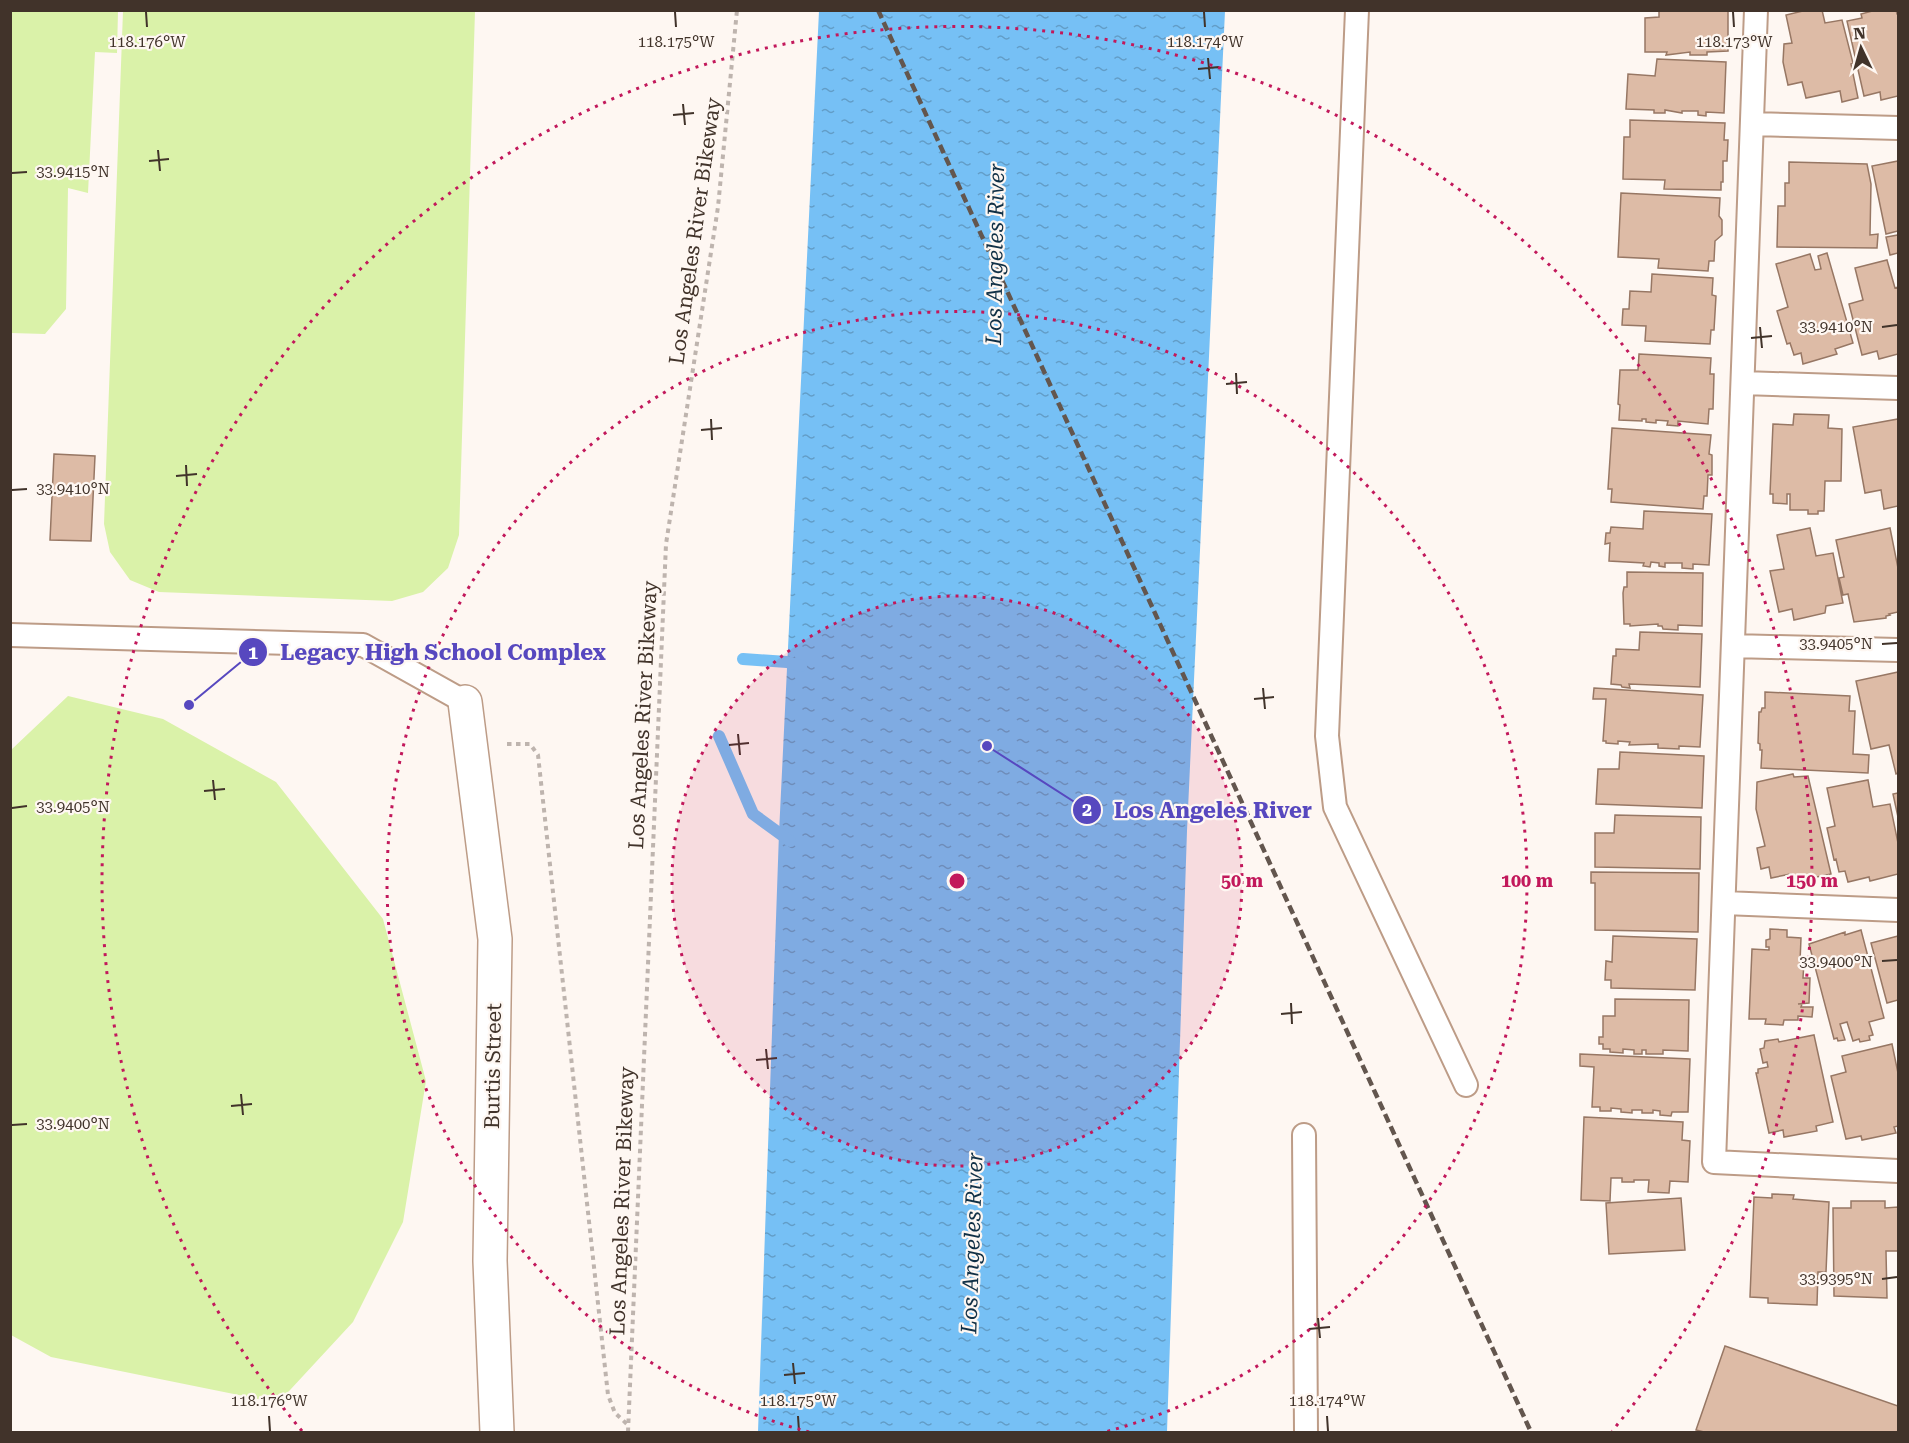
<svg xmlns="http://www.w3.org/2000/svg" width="1909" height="1443" font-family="'Roboto Serif',serif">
  <defs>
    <pattern id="water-ripples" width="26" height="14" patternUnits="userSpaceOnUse" patternTransform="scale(1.5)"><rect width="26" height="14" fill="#76c0f5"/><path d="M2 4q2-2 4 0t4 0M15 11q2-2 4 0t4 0" fill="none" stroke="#629dc7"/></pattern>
  </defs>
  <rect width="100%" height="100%" fill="#fef7f2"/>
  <!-- green -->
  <path fill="#daf2a9" d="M11 10 118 11 117 53 95 52 88 193 68 188 66 309 45 334 11 333Z
    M123 11H475L459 535 448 568 423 592 392 601 159 592 130 580 110 552 104 524Z
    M68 696 163 719 276 782 383 919 426 1081 403 1222 353 1322 278 1403 51 1357 11 1335V750Z"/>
  <!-- water -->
  <path fill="url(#water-ripples)" d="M819 11H1225L1187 831 1167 1432H758L779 833Z"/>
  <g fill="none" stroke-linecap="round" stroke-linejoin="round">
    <!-- stream -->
    <path stroke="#76c0f5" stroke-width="12" d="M743 659 787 662 801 666
      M719 736 753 814 790 841"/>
  </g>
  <!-- building -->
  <path fill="#ddbba6" stroke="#977764" stroke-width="1.5" d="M1659 10H1728V51L1707 52V55H1690V52L1666 55 1667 52H1645V18L1659 17Z
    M1807 10H1822L1825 23 1842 20 1853 63 1851 64 1858 98 1842 102 1840 91 1806 98 1802 82 1788 85 1783 62 1784 44 1792 43 1786 15Z
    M1876 10H1896L1897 14H1898V96L1881 100 1880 92 1864 96 1847 21 1862 18 1861 14Z
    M1657 59 1726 62 1724 113 1706 112V116L1698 115V111H1682V113L1665 110V113H1654V110L1626 109 1628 74 1655 76Z
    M1630 120 1725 123 1724 140H1728L1727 161H1723V182H1721V190L1664 189 1665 180 1623 179 1624 137H1630Z
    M1898 161V231L1886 234 1872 166Z
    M1789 162 1867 164 1871 184 1870 235 1878 234 1877 248 1777 247 1778 206H1785V183H1789Z
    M1621 193 1720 198 1719 216 1722 220V235L1715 241 1714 261H1709L1708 271 1658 268 1659 259 1618 257Z
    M1898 235V253L1890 255 1886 237Z
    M1827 253 1853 343 1835 349 1837 354 1803 364 1801 353 1794 355 1790 343 1787 344 1777 311 1788 307 1776 264 1810 254 1815 270 1821 269 1818 256Z
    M1887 260 1895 288 1898 287V354L1879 359 1877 351 1862 355 1849 304 1863 300 1855 268Z
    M1652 274 1713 278 1712 295 1716 296 1714 330H1711L1710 344 1645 341 1646 326 1622 325 1623 309H1629L1630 291 1651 292Z
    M1639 354 1711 358 1710 374H1714L1713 409H1709L1708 424 1678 421V426L1667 425 1668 421 1656 420V423L1646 422V419H1642V421L1619 420 1620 405 1618 404 1620 370H1638Z
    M1794 414 1829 415 1828 428 1842 429 1841 481H1825L1824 511H1818V514H1808V510H1790V494H1787V504L1773 503V494H1770L1773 424 1793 425Z
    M1898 419V506L1884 509 1881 490 1865 493 1853 427Z
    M1612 428 1711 435 1709 454 1712 455V475H1708L1707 496H1704L1703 509 1611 502 1612 489H1608Z
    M54 454 95 456 91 541 50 540Z
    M1644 511 1712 514 1709 565 1693 564V569L1682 568V563H1665V567L1659 566V563L1651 562 1650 567 1643 566 1644 563 1609 561 1610 543 1605 544 1606 533H1610L1611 527 1643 529Z
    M1810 528 1816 556 1833 553 1843 603 1826 606 1825 613 1794 620 1792 609 1779 612 1770 571 1784 569 1777 535Z
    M1890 528 1898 568V612L1889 614 1890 615 1886 616V618L1854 622 1848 594 1843 595 1839 578 1844 577 1836 540Z
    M1627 572 1703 573 1702 626 1678 625V630L1663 629 1662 626H1658V624L1630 626V624H1624L1623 593 1624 587H1627Z
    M1640 632 1702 634 1700 687 1629 684 1630 688 1622 687 1621 685 1611 684 1613 656H1616V649L1639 650Z
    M1898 672V773L1896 774 1889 745 1871 749 1856 681Z
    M1594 688 1703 695 1700 747 1679 746V749L1658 748V744L1629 745 1630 742 1618 741V744L1606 743V741H1603L1606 699H1593Z
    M1765 692 1850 696 1849 711H1855L1853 754 1869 755 1868 773 1761 768 1762 750H1760V744L1758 743 1759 712H1761L1762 708H1765Z
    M1620 752 1704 756 1702 808 1596 804 1598 769H1619Z
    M1793 774 1794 777 1808 776 1831 874 1793 882 1791 874 1771 878 1769 867 1761 869 1757 848 1765 846 1756 809 1757 782Z
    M1868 780 1873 807 1890 804 1898 843V874L1870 881 1869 877 1848 882 1845 871 1839 872 1836 859 1834 860 1827 828 1835 826 1827 788Z
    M1898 793V817L1893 794Z
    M1615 815 1701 817 1700 869 1595 867V833H1614Z
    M1591 872 1699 873 1698 932 1595 930V883H1591Z
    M1770 929 1787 930V937L1801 938 1800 962H1804L1803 978H1810L1809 1003 1798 1004H1802L1801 1007H1813L1812 1017 1798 1016V1020H1784L1783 1025 1765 1024 1766 1019H1749L1752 949 1769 950V947H1766V940L1770 939Z
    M1861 930 1884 1018 1869 1022 1873 1035 1869 1036 1870 1040 1860 1042 1859 1039 1853 1041 1847 1022 1840 1024 1845 1040 1838 1041 1837 1038 1834 1039 1809 944 1845 932V935Z
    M1613 936 1697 939 1695 990 1611 988V980H1605L1606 961 1612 962Z
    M1898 936V1000L1887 1003 1871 943Z
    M1615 999 1689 1000 1688 1051 1663 1050V1054H1646V1050H1642V1054H1634V1050L1623 1049V1053L1610 1052V1049H1603V1044H1599V1037H1603V1016H1615Z
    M1814 1035 1833 1122 1816 1126 1817 1131 1784 1137 1783 1130 1769 1133 1756 1073H1758V1069L1768 1067 1767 1062 1763 1063 1760 1049 1764 1048 1765 1041 1778 1039 1779 1042Z
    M1892 1044 1898 1073V1126L1894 1127 1896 1133 1862 1140 1861 1136 1846 1139 1831 1076 1846 1072 1842 1056Z
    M1580 1054 1690 1059 1688 1112H1672L1671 1116 1660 1115V1111L1653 1110V1113H1642V1110H1632V1113L1621 1112V1109L1611 1108V1111H1600V1107H1592L1594 1067 1580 1066Z
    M1584 1117 1683 1122 1682 1140 1690 1141 1688 1182 1670 1181 1669 1193 1648 1192 1649 1180H1634V1182H1622V1178H1611L1610 1201 1581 1200Z
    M1772 1194 1794 1195 1793 1199 1829 1202 1826 1272H1818L1817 1305 1768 1303V1298L1750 1297 1754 1197 1772 1198Z
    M1681 1198 1685 1250 1609 1254 1606 1203Z
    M1851 1201H1885V1208L1898 1207V1251H1886L1887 1298 1834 1296 1833 1208H1851Z
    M1725 1346 1898 1406V1432H1704L1696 1430Z"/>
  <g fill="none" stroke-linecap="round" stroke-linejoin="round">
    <defs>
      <path id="service" d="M1357 10 1327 736 1335 807 1466 1085
        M1756 10 1714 1162 1898 1171
        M1752 124 1898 128
        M1743 383 1898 388
        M10 635 363 645 465 702
        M1733 646 1898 650
        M1724 903 1898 910
        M1304 1135 1306 1432"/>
      <path id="minor" d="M465 702 495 939 490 1261 497 1432"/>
    </defs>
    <!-- service casing -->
    <use href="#service" stroke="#bd9c87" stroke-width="26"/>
    <!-- minor casing -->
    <use href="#minor" stroke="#bd9c87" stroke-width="36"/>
    <!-- path -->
    <path stroke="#beb4ae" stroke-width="4" stroke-dasharray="4.5 4.5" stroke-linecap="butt" d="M507 744H530L538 755 608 1395 615 1413 628 1425
      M628 1432 666 544 718 207 737 10"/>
    <!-- service -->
    <use href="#service" stroke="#fff" stroke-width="22"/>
    <!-- minor -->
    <use href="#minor" stroke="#fff" stroke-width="33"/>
    <!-- rail -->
    <path stroke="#63564e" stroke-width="4.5" stroke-dasharray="9 4.5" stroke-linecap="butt" d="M878 10 1531 1432"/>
  </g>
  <!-- ticks -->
  <path fill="none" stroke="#41332a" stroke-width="2" d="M146 12 147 27M675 12 676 27M1204 12 1205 27M1733 12 1734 27M1208 58 1210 79M1198 69 1219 67M683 104 685 125M673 115 694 113M158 150 160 171M149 161 169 159M12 173 27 172M1760 327 1762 348M1882 327 1897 325M1751 338 1772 336M1236 373 1237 394M1226 384 1247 382M711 419 712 440M701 430 722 428M186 465 187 486M176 476 197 474M12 490 27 489M1882 644 1897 643M1263 688 1265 709M1254 699 1274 697M738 734 740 755M729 745 749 743M213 780 215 800M204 791 225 789M12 808 27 806M1882 961 1897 960M1291 1003 1292 1024M1281 1014 1302 1012M766 1049 768 1069M756 1060 777 1058M241 1094 243 1115M231 1106 252 1104M12 1125 27 1124M1882 1279 1897 1277M1318 1318 1320 1338M1309 1329 1330 1327M793 1363 795 1384M784 1375 805 1373M269 1416 270 1431M798 1416 799 1431M1327 1416 1328 1431"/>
  <!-- distance rings -->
  <circle cx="957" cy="881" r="285" fill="#c2185b" fill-opacity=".12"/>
  <g fill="none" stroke="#c2185b" stroke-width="3" stroke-dasharray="3 6">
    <circle cx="957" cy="881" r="285"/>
    <path d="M809 1432A570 570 0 1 1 1105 1432"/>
    <path d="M302 1431A855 855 0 1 1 1612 1431"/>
  </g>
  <g text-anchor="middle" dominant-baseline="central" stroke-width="4.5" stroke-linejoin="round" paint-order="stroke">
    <!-- street labels -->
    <g font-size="21" fill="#41332a" stroke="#fef7f2">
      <text transform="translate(695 231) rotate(-82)">Los Angeles River Bikeway</text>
      <text transform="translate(643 715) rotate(-87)">Los Angeles River Bikeway</text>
      <text transform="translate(493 1066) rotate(-89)">Burtis Street</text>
      <text transform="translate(622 1201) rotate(-88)">Los Angeles River Bikeway</text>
    </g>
    <!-- water labels -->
    <g font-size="22" font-style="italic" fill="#103046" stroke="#fef7f2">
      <text transform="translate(995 254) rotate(-89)">Los Angeles River</text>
      <text transform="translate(972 1243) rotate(-88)">Los Angeles River</text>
    </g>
  </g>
  <g font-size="15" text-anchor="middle" fill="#41332a" stroke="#fef7f2" stroke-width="4.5" stroke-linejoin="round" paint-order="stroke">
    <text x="147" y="47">118.176°W</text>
    <text x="676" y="47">118.175°W</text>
    <text x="1205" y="47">118.174°W</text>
    <text x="1734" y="47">118.173°W</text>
    <text x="73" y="177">33.9415°N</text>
    <text x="1836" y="332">33.9410°N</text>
    <text x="73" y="494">33.9410°N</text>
    <text x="1836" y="649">33.9405°N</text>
    <text x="73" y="812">33.9405°N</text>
    <text x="1836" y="967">33.9400°N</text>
    <text x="73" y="1129">33.9400°N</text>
    <text x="1836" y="1284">33.9395°N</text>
    <text x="269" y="1406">118.176°W</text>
    <text x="798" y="1406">118.175°W</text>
    <text x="1327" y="1406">118.174°W</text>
  </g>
  <circle cx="957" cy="881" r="9" fill="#c2185b" stroke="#fef7f2" stroke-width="3"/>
  <g font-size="18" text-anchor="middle" font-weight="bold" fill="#c2185b" stroke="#fef7f2" stroke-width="4.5" stroke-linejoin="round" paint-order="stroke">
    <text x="1242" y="887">50 m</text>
    <text x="1527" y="887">100 m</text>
    <text x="1812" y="887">150 m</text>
  </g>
  <!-- callouts -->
  <path fill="none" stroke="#5748bf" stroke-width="2" d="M189 705L253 652M987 746L1087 810"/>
  <g fill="#5748bf" stroke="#fef7f2" stroke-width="2">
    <circle cx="189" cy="705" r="6"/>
    <circle cx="987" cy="746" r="6"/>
    <circle cx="253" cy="652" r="15"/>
    <circle cx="1087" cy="810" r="15"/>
  </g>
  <g font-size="18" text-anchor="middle" font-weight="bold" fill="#fff">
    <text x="253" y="659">1</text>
    <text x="1087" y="816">2</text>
  </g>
  <g font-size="22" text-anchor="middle" font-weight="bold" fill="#5748bf" stroke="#fef7f2" stroke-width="4.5" stroke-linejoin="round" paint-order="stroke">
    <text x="443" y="660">Legacy High School Complex</text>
    <text x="1213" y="818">Los Angeles River</text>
  </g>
  <!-- border -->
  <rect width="1909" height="1443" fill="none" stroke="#41332a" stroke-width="24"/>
  <!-- north arrow -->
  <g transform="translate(1861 48) rotate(355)" stroke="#fef7f2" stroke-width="4.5" paint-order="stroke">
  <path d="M0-4.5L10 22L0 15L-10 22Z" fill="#41332a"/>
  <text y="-9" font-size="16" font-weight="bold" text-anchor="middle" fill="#41332a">N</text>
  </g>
</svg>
